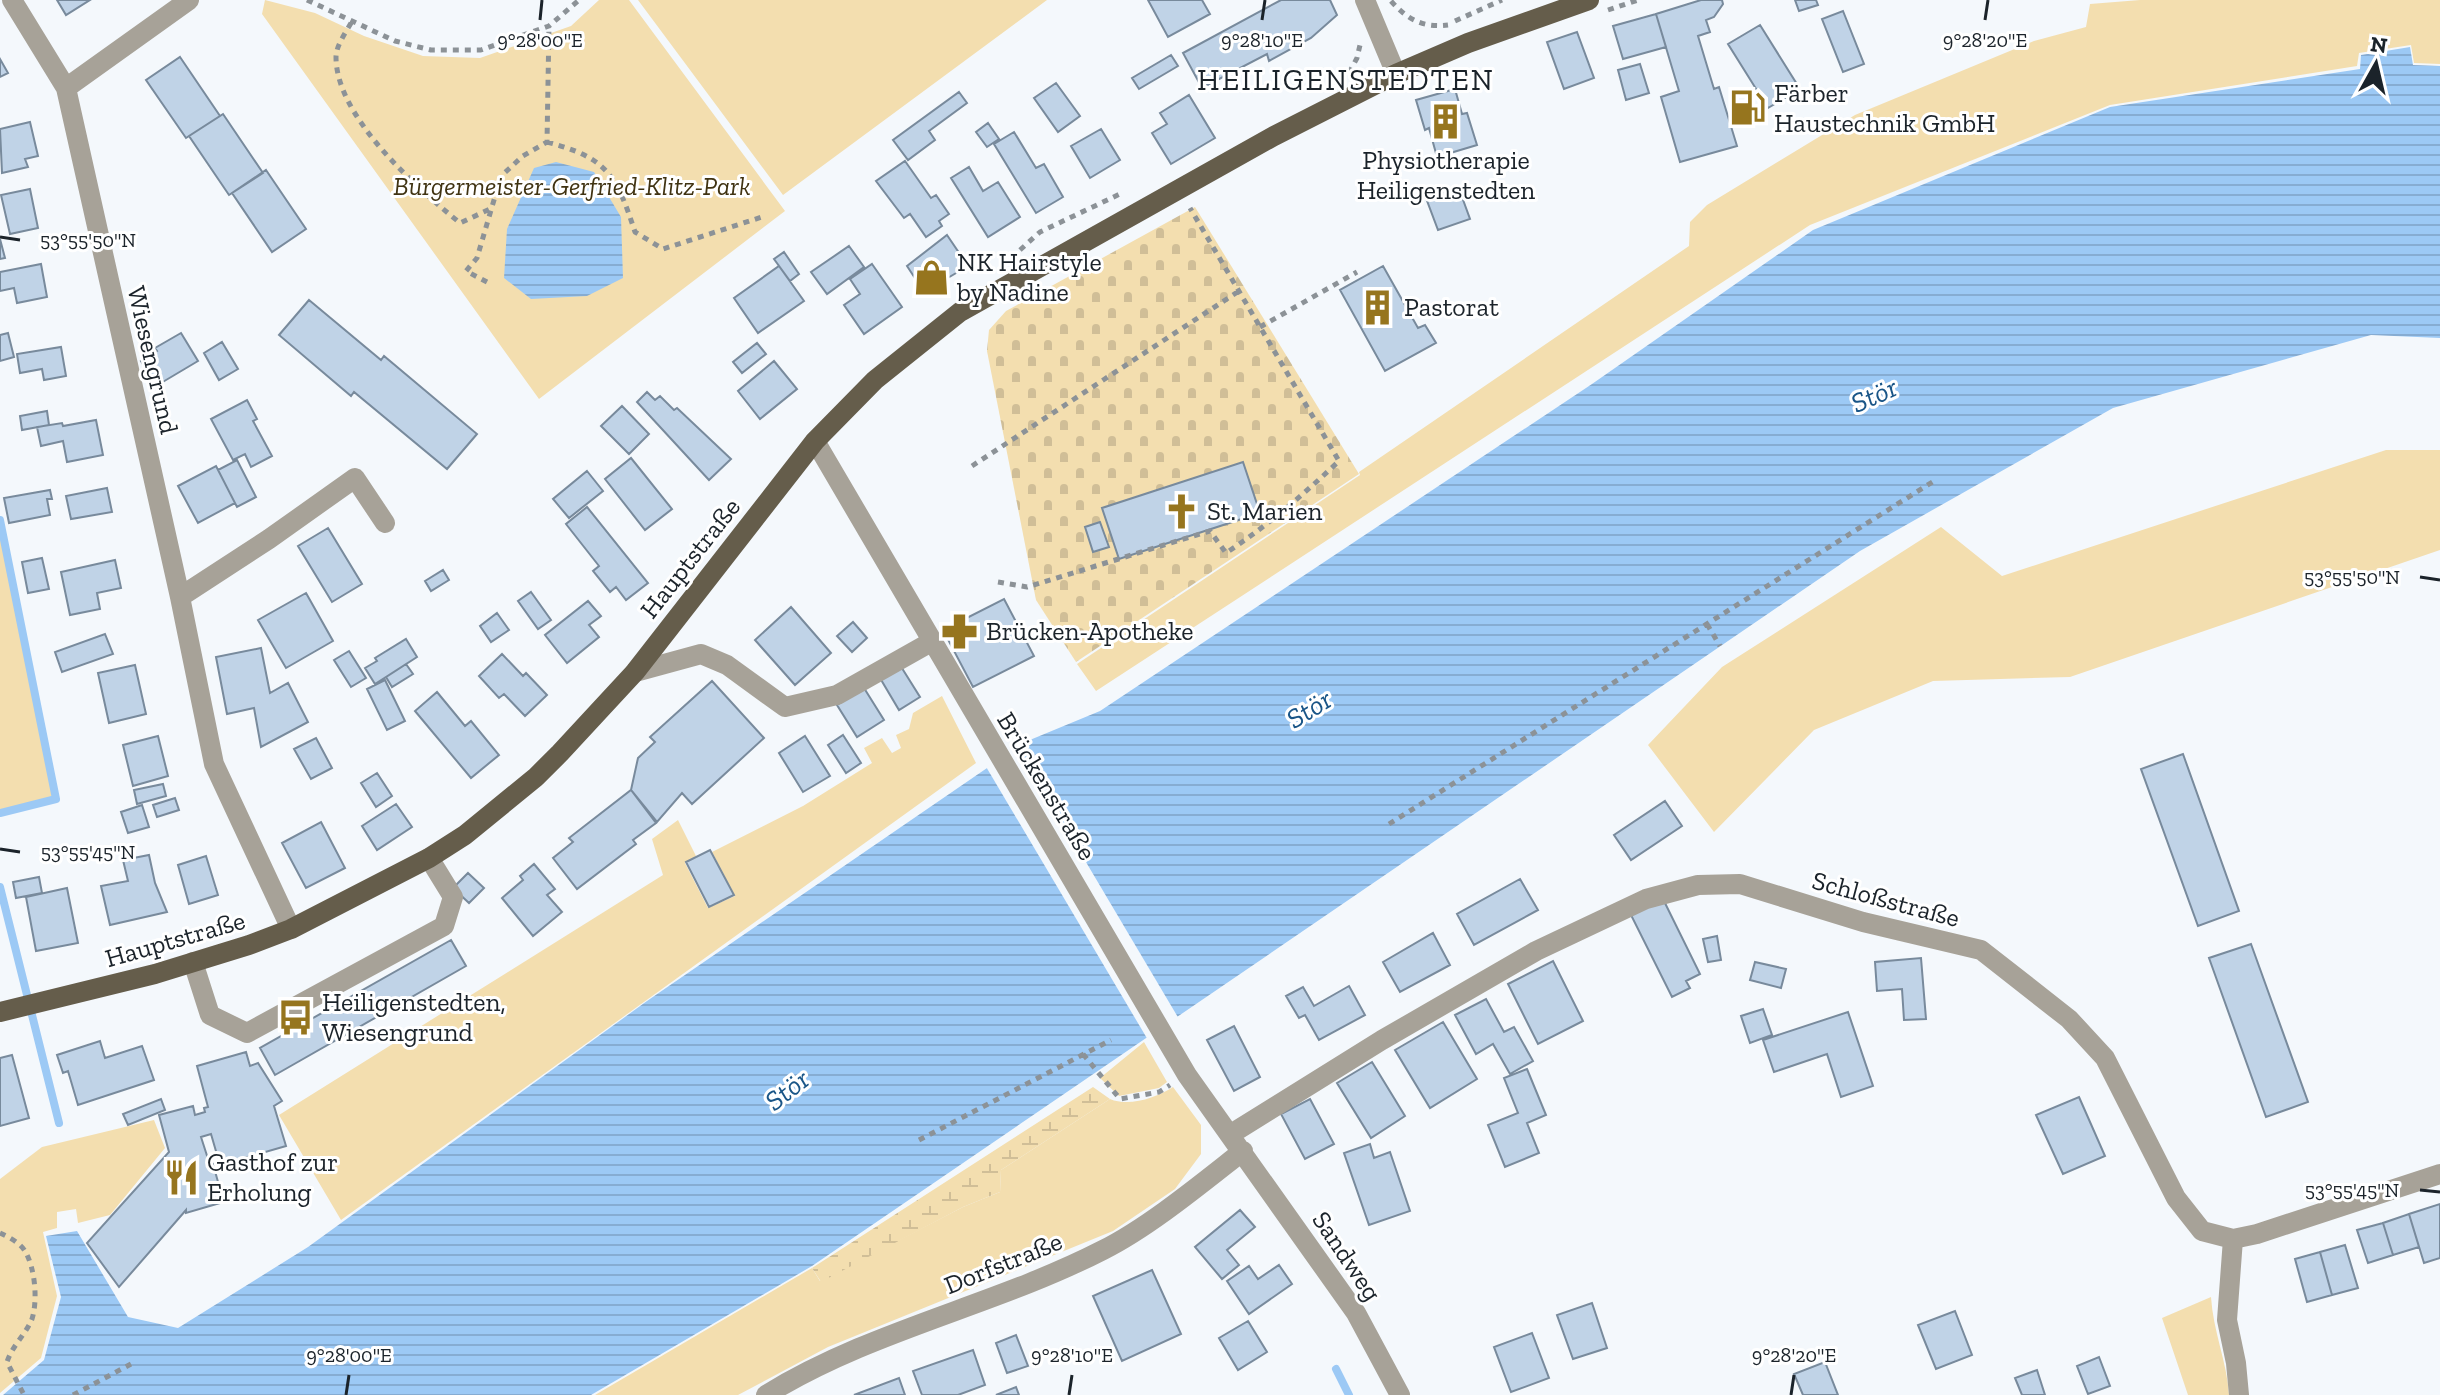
<svg xmlns="http://www.w3.org/2000/svg" width="2440" height="1395" font-family="'Zilla Slab',serif">
  <defs>
    <pattern id="wetland-marsh" width="20" height="14" patternUnits="userSpaceOnUse" patternTransform="scale(2)"><rect width="20" height="14" fill="#f3deaf"/><path d="M1 5h8M5 5V1M11 12h8M15 12V8" fill="none" stroke="#d0be97"/></pattern>
    <pattern id="cemetery-stones" width="16" height="16" patternUnits="userSpaceOnUse" patternTransform="scale(2)"><rect width="16" height="16" fill="#f3deaf"/><path d="M2 7V4a2 2 0 0 1 4 0v3zM10 15v-3a2 2 0 0 1 4 0v3z" fill="#d0be97"/></pattern>
    <pattern id="water-rules" width="6" height="5" patternUnits="userSpaceOnUse" patternTransform="scale(2)"><rect width="6" height="5" fill="#9cc9f5"/><path d="M0 2.5h6" fill="none" stroke="#86acd2"/></pattern>
  </defs>
  <rect width="100%" height="100%" fill="#f4f8fc"/>
  <!-- green -->
  <path fill="#f3deaf" d="M265 0 315 13 364 36 423 56 480 58 571 26 599 0H629L785 211 539 399 262 14Z
    M638 0H1047L783 195Z
    M2140 0H2440V64L2414 63 2411 45 2359 53 2357 66 2110 105 1810 225 1096 691 1077 664 1360 475 1359 472 1689 246 1690 222 1707 205 1855 115 2034 41 2086 27 2090 4Z
    M2386 450H2440V550L2070 677 1933 681 1814 730 1714 832 1648 745 1722 667 1941 527 2002 576Z
    M0 533 53 797 0 810Z
    M942 696 976 763 341 1220 279 1115 663 875 652 839 678 820 696 856 685 863 708 908 735 896 712 852 803 806 872 763 864 748 882 738 892 753 901 748 896 735 909 729 913 713Z
    M1144 1042 1167 1082 1159 1088 1119 1096 1100 1078Z
    M1173 1087 1201 1125V1154L1175 1189 1113 1231 828 1347 738 1395H595L812 1268 820 1281 963 1207 1000 1192 1001 1170 1110 1099C1129 1107 1156 1098 1173 1087Z
    M154 1120 165 1148 110 1215 78 1223 76 1209 57 1212V1228L43 1232 57 1296 41 1358 0 1393V1179L42 1147Z
    M2211 1297C2213 1331 2227 1362 2229 1395H2188L2162 1318Z"/>
  <!-- wetland -->
  <path fill="url(#wetland-marsh)" d="M1093 1087 1110 1099 1001 1170 1000 1192 963 1207 821 1282 812 1268Z"/>
  <!-- cemetery -->
  <path fill="url(#cemetery-stones)" d="M1195 207 1359 474 1076 662 1036 600 987 351 989 330 1006 311Z"/>
  <!-- water -->
  <path fill="url(#water-rules)" d="M2410 47 2413 65 2440 66V338L2371 335 2113 408 1860 551 812 1266 591 1395H3L44 1360 61 1297 46 1236 77 1231 128 1317 178 1328 308 1247 647 1001 1025 742 1100 711 1592 384 1813 230 2110 107 2360 69 2361 55Z
    M556 162 594 172 621 217 623 278 587 296 531 299 504 278 507 229 534 168Z"/>
  <!-- pier -->
  <path fill="#f4f8fc" d="M1016 744 1179 1019 1148 1040 985 765Z"/>
  <g fill="none" stroke-linecap="round" stroke-linejoin="round">
    <!-- stream -->
    <path stroke="#9cc9f5" stroke-width="8" d="M0 520 56 799 0 813
      M0 887 59 1123
      M1336 1369 1349 1395"/>
  </g>
  <!-- building -->
  <path fill="#c0d3e7" stroke="#788a9c" stroke-width="2" d="M57 0H90L66 15Z
    M1148 0H1202L1210 14 1168 37Z
    M1281 0H1330L1337 15 1311 38 1269 61 1267 54 1202 88 1183 53Z
    M1701 0H1722L1723 4 1714 17 1706 20 1710 32 1698 36 1714 89 1719 87 1737 146 1680 162 1661 97 1679 91 1656 14Z
    M1795 0H1816L1818 5 1799 11Z
    M1843 11 1864 64 1843 72 1822 19Z
    M1656 14 1666 47 1623 59 1613 26Z
    M1760 25 1800 89 1768 108 1728 44Z
    M1577 32 1594 78 1564 89 1547 42Z
    M1171 55 1178 66 1139 89 1132 78Z
    M180 57 220 116 186 138 146 80Z
    M0 59 8 73 0 77Z
    M1640 64 1649 93 1626 100 1618 70Z
    M1056 83 1080 116 1058 132 1034 98Z
    M1455 89 1462 114 1467 113 1477 145 1437 157 1429 128 1425 130 1416 100Z
    M959 92 967 103 929 131 935 140 908 160 893 140Z
    M1189 95 1215 138 1171 164 1152 133 1167 124 1160 113Z
    M223 114 263 173 229 195 189 136Z
    M30 122 38 156 25 159 28 167 2 173 0 129Z
    M988 123 999 139 987 147 976 132Z
    M1101 129 1120 160 1090 178 1071 146Z
    M1014 132 1036 168 1044 164 1063 197 1036 213 994 144Z
    M905 161 931 198 936 195 949 214 939 221 942 226 926 237 910 214 904 218 876 181Z
    M969 167 983 191 998 182 1020 217 988 237 951 178Z
    M266 170 306 229 272 252 232 193Z
    M1458 186 1470 219 1438 230 1426 198Z
    M30 189 38 228 10 234 1 195Z
    M947 235 968 266 924 292 907 266Z
    M0 239 5 258 0 259Z
    M849 246 864 267 827 294 811 272Z
    M784 252 799 274 790 281 774 259Z
    M41 264 47 297 17 303 14 288 0 291V272Z
    M872 264 902 307 864 334 844 305 860 294 850 279Z
    M779 266 804 301 758 333 734 298Z
    M1383 266 1418 328 1425 325 1436 343 1385 371 1340 290Z
    M309 300 381 360 384 356 477 434 447 469 354 392 351 396 279 335Z
    M8 333 14 357 0 361V335Z
    M181 333 198 361 156 386 141 361 157 351 155 348Z
    M222 342 238 369 219 380 204 353Z
    M757 343 766 354 742 373 733 362Z
    M61 347 66 376 44 380 42 369 20 373 17 354Z
    M774 361 797 389 760 419 738 391Z
    M647 392 655 400 660 396 674 410 677 408 731 459 709 480 637 402Z
    M247 400 257 419 253 421 272 456 251 467 245 454 233 460 211 419Z
    M622 406 649 434 629 454 601 426Z
    M47 411 49 425 22 430 20 416Z
    M96 420 103 455 67 462 63 441 41 446 37 427 62 423 63 426Z
    M631 458 672 509 645 530 605 479Z
    M237 460 256 497 237 507 218 470Z
    M1243 462 1260 513 1119 559 1102 508Z
    M216 466 235 503 198 523 178 486Z
    M587 471 603 491 569 518 553 499Z
    M107 488 112 512 71 519 66 496Z
    M50 490 52 499H47L50 515 9 523 4 498Z
    M587 507 648 583 626 600 616 587 610 592 593 571 599 566 566 524Z
    M1100 522 1109 547 1093 552 1085 527Z
    M328 528 362 584 332 602 298 546Z
    M42 558 49 589 28 593 22 562Z
    M115 560 121 588 97 593 100 609 70 615 61 572Z
    M443 570 449 580 431 591 425 581Z
    M531 592 551 620 538 629 518 601Z
    M306 593 333 641 286 668 258 620Z
    M1004 599 1034 656 973 687 943 630Z
    M588 601 601 616 589 625 599 637 567 663 545 635Z
    M791 607 831 653 795 685 755 640Z
    M497 613 509 630 491 642 480 626Z
    M853 622 867 638 852 652 837 636Z
    M105 634 113 654 62 672 55 652Z
    M406 639 417 657 375 684 365 668 377 661 375 658Z
    M261 648 270 693 288 683 308 722 261 747 254 708 227 714 216 657Z
    M349 651 366 678 351 687 334 660Z
    M502 654 523 676 526 673 547 695 525 716 504 694 499 698 479 676Z
    M406 664 413 674 392 687 386 677Z
    M135 665 146 714 109 723 98 673Z
    M900 665 920 697 899 710 880 678Z
    M385 680 405 721 387 730 367 689Z
    M712 681 764 738 692 804 682 793 657 822 631 790 638 758 655 742 650 737Z
    M864 688 884 720 857 737 837 705Z
    M437 692 465 726 471 721 499 755 471 778 415 711Z
    M843 735 861 763 846 773 828 745Z
    M158 736 168 776 133 786 123 745Z
    M805 736 830 776 803 792 779 753Z
    M316 738 332 768 311 779 294 749Z
    M2183 754 2239 911 2198 926 2141 769Z
    M377 773 392 796 376 807 361 783Z
    M163 784 166 796 137 804 134 790Z
    M631 790 656 823 633 840 636 844 577 889 553 858 573 842 569 838Z
    M175 798 179 810 157 817 153 805Z
    M1665 801 1682 826 1631 860 1614 835Z
    M396 804 412 827 377 850 362 826Z
    M142 805 149 827 128 833 121 812Z
    M321 822 345 868 306 888 282 843Z
    M710 850 734 895 709 907 686 862Z
    M149 855 155 883 167 912 110 925 101 886 128 881 123 860Z
    M206 856 218 895 189 904 178 865Z
    M534 864 555 889 547 895 562 912 533 936 502 898 523 880 520 876Z
    M468 873 484 888 469 903 453 888Z
    M39 877 42 893 16 898 13 882Z
    M1520 879 1538 910 1474 945 1457 914Z
    M67 888 78 943 36 951 26 897Z
    M1663 899 1700 974 1686 981 1690 988 1672 997 1631 915Z
    M1433 933 1450 965 1400 992 1383 962Z
    M1717 936 1721 960 1708 962 1703 939Z
    M451 940 466 966 275 1075 260 1048Z
    M2251 944 2308 1102 2266 1117 2209 958Z
    M1921 958 1926 1019 1904 1020 1902 989 1877 991 1875 962Z
    M1553 961 1583 1021 1538 1044 1508 984Z
    M1755 962 1786 969 1781 988 1750 980Z
    M1349 986 1365 1015 1319 1040 1305 1015 1299 1018 1286 996 1303 987 1314 1006Z
    M1486 999 1504 1032 1514 1027 1533 1061 1510 1074 1493 1044 1476 1054 1455 1015Z
    M1763 1009 1772 1035 1750 1043 1741 1016Z
    M1848 1012 1873 1086 1841 1097 1827 1054 1774 1072 1763 1040Z
    M1443 1022 1477 1079 1430 1108 1395 1050Z
    M1234 1026 1260 1077 1234 1091 1207 1040Z
    M100 1041 105 1058 142 1046 154 1080 78 1105 68 1071 63 1073 57 1055Z
    M246 1052 250 1066 258 1063 282 1101 274 1106 286 1146 220 1165 211 1134 201 1137 210 1165 213 1164 220 1189 216 1190 220 1203 186 1213V1210L119 1287 87 1243 169 1152 159 1115 193 1106 195 1115 205 1112 204 1108 208 1107 197 1066Z
    M12 1055 29 1118 0 1126V1058Z
    M1372 1062 1405 1116 1371 1138 1337 1083Z
    M1527 1069 1546 1115 1527 1123 1539 1153 1505 1167 1488 1125 1518 1113 1504 1078Z
    M2079 1097 2105 1156 2063 1174 2036 1115Z
    M161 1099 165 1110 128 1125 123 1114Z
    M1310 1099 1334 1144 1305 1159 1281 1114Z
    M1370 1144 1374 1158 1390 1152 1410 1211 1369 1225 1344 1153Z
    M2440 1204V1258L2424 1263 2409 1214Z
    M1240 1210 1255 1227 1227 1250 1239 1265 1222 1279 1195 1247Z
    M2409 1214 2419 1247 2393 1255 2383 1223Z
    M2383 1223 2393 1255 2368 1263 2357 1230Z
    M2345 1245 2358 1288 2332 1295 2320 1252Z
    M2320 1252 2332 1295 2307 1302 2295 1259Z
    M1279 1265 1292 1284 1249 1314 1227 1281 1249 1266 1258 1279Z
    M1152 1270 1181 1334 1122 1361 1093 1296Z
    M1592 1303 1607 1348 1573 1359 1557 1315Z
    M1955 1311 1972 1355 1936 1369 1918 1325Z
    M1248 1321 1267 1352 1238 1370 1219 1338Z
    M1532 1333 1549 1378 1511 1392 1494 1347Z
    M1016 1335 1028 1366 1007 1373 996 1343Z
    M973 1350 985 1385 958 1395H922L913 1371Z
    M2099 1357 2110 1386 2088 1394 2077 1366Z
    M1825 1362 1838 1395H1803L1794 1374Z
    M2037 1370 2045 1395H2022L2015 1378Z
    M899 1378 905 1395H854Z
    M1016 1387 1019 1395H996Z"/>
  <g fill="none" stroke-linecap="round" stroke-linejoin="round">
    <!-- path -->
    <path stroke="#8c9297" stroke-width="5" stroke-dasharray="6 6" stroke-linecap="butt" d="M307 0 395 41 431 50H481L549 26 579 0
      M1391 1C1408 20 1423 28 1448 25
      M1608 10 1638 0
      M1455 21 1502 0
      M351 23C346 32 336 46 336 57 336 117 416 187 460 223L490 209
      M1349 73 1357 58 1360 45
      M547 142C607 158 616 174 635 232L663 249 765 216
      M1020 250 1040 232 1122 193
      M487 282 466 271 477 258 501 176 523 156 547 142 549 26
      M1260 327 1357 272
      M972 466 1239 291
      M998 582 1027 587 1210 531 1226 553C1267 526 1303 495 1339 461L1190 208
      M1707 624 1720 646
      M1389 824 1934 481
      M1083 1054 1120 1099 1159 1092 1170 1085
      M919 1140 1111 1040
      M0 1233C9 1237 20 1243 25 1251 35 1268 38 1300 32 1319 26 1334 12 1346 7 1362L24 1395
      M73 1395 131 1364"/>
    <!-- minor -->
    <path stroke="#a7a298" stroke-width="20" d="M12 0 66 88 180 597 214 764 291 929
      M1365 0 1396 74
      M66 88 189 0
      M815 441 1187 1075 1356 1313 1400 1395
      M180 597 269 539 355 478 385 523
      M635 672 701 654 727 665 785 707 837 695 931 642
      M193 962 210 1015 247 1033 444 926 453 897 429 858
      M1231 1134 1382 1040 1536 951 1646 899 1698 885 1740 884 1863 922 1981 950 2069 1019 2105 1058 2176 1198 2202 1231 2233 1239 2257 1234 2440 1174
      M2233 1239 2227 1320 2236 1363 2239 1395
      M766 1395C871 1330 994 1306 1103 1250 1149 1227 1202 1183 1243 1151"/>
    <!-- major -->
    <path stroke="#655d4b" stroke-width="20" d="M0 1012 155 974 249 945 291 929 429 858 465 835 536 777 560 753 635 672 815 441 875 380 960 312 1274 136 1396 74 1468 43 1589 0"/>
  </g>
  <!-- ticks -->
  <path fill="none" stroke="#1b232a" stroke-width="3" d="M540 20 542 0M1262 20 1265 0M1985 20 1988 0M0 237 20 240M2420 577 2440 580M0 849 20 852M2420 1190 2440 1192M346 1395 349 1375M1069 1395 1072 1375M1791 1395 1794 1375"/>
  <!-- icons -->
  <defs>
    <symbol id="fuel-bare" viewBox="-9 -9 18 18"><path d="M-5.5-6h7V0h2V4h1.3V-2.5L3-4.5l.8-.8L6-3V5H2.5V1h-1V6h-7ZM-4.2-4.7v3.2H.2V-4.7Z" fill="#96751e" stroke="#fff" stroke-width="2.5" paint-order="stroke"/></symbol>
    <symbol id="building-bare" viewBox="-9 -9 18 18"><path d="M-4-6H4V6H1V3H-1V6H-4ZM-2.5-4.3h1.7v1.8h-1.7ZM.8-4.3h1.7v1.8H.8ZM-2.5-1h1.7V.8h-1.7ZM.8-1h1.7V.8H.8Z" fill="#96751e" stroke="#fff" stroke-width="2.5" paint-order="stroke"/></symbol>
    <symbol id="shop-bare" viewBox="-9 -9 18 18"><path d="M-5-2.5h2.3a2.7 3.5 0 0 1 5.4 0H5L5.5 6h-11ZM-1.5-2.5h3a1.5 2.3 0 0 0-3 0Z" fill="#96751e" stroke="#fff" stroke-width="2.5" paint-order="stroke"/></symbol>
    <symbol id="church-bare" viewBox="-9 -9 18 18"><path d="M-1.2-6h2.4v3.5h3.3v2.4h-3.3V6h-2.4V-.1h-3.3v-2.4h3.3Z" fill="#96751e" stroke="#fff" stroke-width="2.5" paint-order="stroke"/></symbol>
    <symbol id="pharmacy-bare" viewBox="-9 -9 18 18"><path d="M-2-6h4v4h4v4h-4v4h-4v-4h-4v-4h4Z" fill="#96751e" stroke="#fff" stroke-width="2.5" paint-order="stroke"/></symbol>
    <symbol id="bus-bare" viewBox="-9 -9 18 18"><path d="M-5-6H5V4H4V6H2V4H-2V6H-4V4H-5ZM-3.5-4V0h7V-4ZM-3.5 1.2v1.5H-2V1.2ZM2 1.2v1.5H3.5V1.2Z" fill="#96751e" stroke="#fff" stroke-width="2.5" paint-order="stroke"/></symbol>
    <symbol id="restaurant-bare" viewBox="-9 -9 18 18"><path d="M-5-6h1v4h1v-4h1v4h1v-4h1v5L-1.5 .5V6h-2V.5L-5-1ZM5-6V6H3V1.5H1.5Q1.5-4 5-6Z" fill="#96751e" stroke="#fff" stroke-width="2.5" paint-order="stroke"/></symbol>
  </defs>
  <g fill-rule="evenodd">
    <use href="#fuel-bare" x="1722" y="82" width="51" height="51"/>
    <use href="#building-bare" x="1420" y="96" width="51" height="51"/>
    <use href="#shop-bare" x="906" y="252" width="51" height="51"/>
    <use href="#building-bare" x="1352" y="282" width="51" height="51"/>
    <use href="#church-bare" x="1156" y="486" width="51" height="51"/>
    <use href="#pharmacy-bare" x="934" y="606" width="51" height="51"/>
    <use href="#bus-bare" x="270" y="992" width="51" height="51"/>
    <use href="#restaurant-bare" x="156" y="1152" width="51" height="51"/>
  </g>
  <g text-anchor="middle" dominant-baseline="central" stroke-width="6" stroke-linejoin="round" paint-order="stroke">
    <!-- poi labels -->
    <g font-size="26" fill="#1b232a" stroke="#fff" text-anchor="start">
      <text x="1774" y="93">Färber<tspan x="1774" dy="30">Haustechnik GmbH</tspan></text>
      <text x="1446" y="160" text-anchor="middle">Physiotherapie<tspan x="1446" dy="30">Heiligenstedten</tspan></text>
      <text x="957" y="262">NK Hairstyle<tspan x="957" dy="30">by Nadine</tspan></text>
      <text x="1404" y="307">Pastorat</text>
      <text x="1207" y="511">St. Marien</text>
      <text x="986" y="631">Brücken-Apotheke</text>
      <text x="322" y="1002">Heiligenstedten,<tspan x="322" dy="30">Wiesengrund</tspan></text>
      <text x="207" y="1162">Gasthof zur<tspan x="207" dy="30">Erholung</tspan></text>
    </g>
    <!-- park labels -->
    <g font-size="26" font-style="italic" fill="#403312" stroke="#fff">
      <text x="572" y="186">Bürgermeister-Gerfried-Klitz-Park</text>
    </g>
    <!-- street labels -->
    <g font-size="26" fill="#1b232a" stroke="#fff">
      <text transform="translate(153 360) rotate(77)">Wiesengrund</text>
      <text transform="translate(690 558) rotate(-52)">Hauptstraße</text>
      <text transform="translate(1047 786) rotate(59)">Brückenstraße</text>
      <text transform="translate(1886 899) rotate(15)">Schloßstraße</text>
      <text transform="translate(175 939) rotate(-16)">Hauptstraße</text>
      <text transform="translate(1347 1256) rotate(56)">Sandweg</text>
      <text transform="translate(1003 1263) rotate(-22)">Dorfstraße</text>
    </g>
    <!-- water labels -->
    <g font-size="28" font-style="italic" fill="#195587" stroke="#fff">
      <text transform="translate(1874 395) rotate(-24)">Stör</text>
      <text transform="translate(1309 709) rotate(-32)">Stör</text>
      <text transform="translate(787 1090) rotate(-38)">Stör</text>
    </g>
    <!-- quarter labels -->
    <g font-size="30" letter-spacing="2" fill="#1b232a" stroke="#fff">
      <text x="1346" y="80">HEILIGENSTEDTEN</text>
    </g>
  </g>
  <g font-size="20" text-anchor="middle" fill="#1b232a" stroke="#fff" stroke-width="6" stroke-linejoin="round" paint-order="stroke">
    <text x="540" y="47">9°28'00"E</text>
    <text x="1262" y="47">9°28'10"E</text>
    <text x="1985" y="47">9°28'20"E</text>
    <text x="88" y="247">53°55'50"N</text>
    <text x="2352" y="584">53°55'50"N</text>
    <text x="88" y="859">53°55'45"N</text>
    <text x="2352" y="1197">53°55'45"N</text>
    <text x="349" y="1362">9°28'00"E</text>
    <text x="1072" y="1362">9°28'10"E</text>
    <text x="1794" y="1362">9°28'20"E</text>
  </g>
  <!-- north arrow -->
  <g transform="translate(2376 64) rotate(8)" stroke="#ffffff" stroke-width="6" paint-order="stroke">
  <path d="M0-6L14 30L0 20L-14 30Z" fill="#1b232a"/>
  <text y="-12" font-size="22" font-weight="bold" text-anchor="middle" fill="#1b232a">N</text>
  </g>
</svg>
